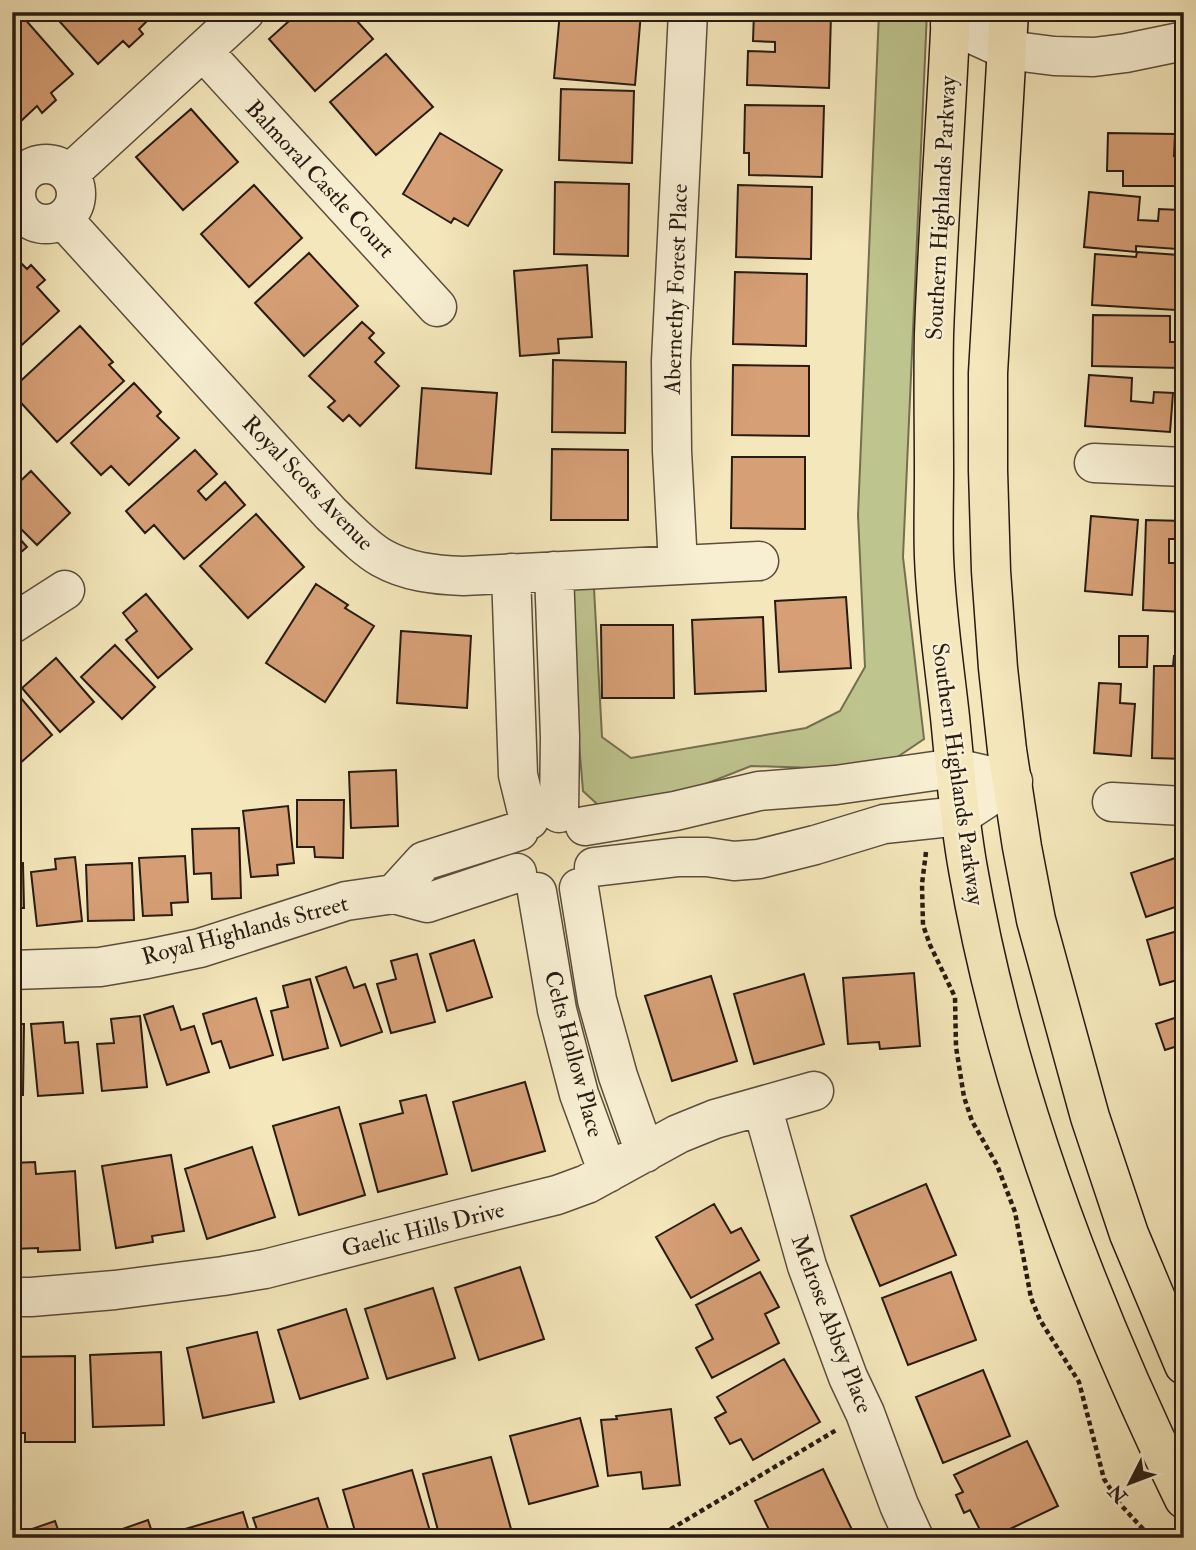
<svg xmlns="http://www.w3.org/2000/svg" width="1196" height="1550" font-family="'IM FELL Double Pica',serif">
  <rect width="100%" height="100%" fill="#f4e7bb"/>
  <filter id="stains"><feTurbulence type="fractalNoise" baseFrequency=".00286" numOctaves="4"/><feColorMatrix values="0 0 0 0 .2 0 0 0 0 .09 0 0 0 0 .02 0 0 0 .5 -.17"/></filter>
  <radialGradient id="worn" r=".72"><stop offset=".6" stop-color="#630" stop-opacity="0"/><stop offset="1" stop-color="#630" stop-opacity=".3"/></radialGradient>
  <!-- green -->
  <path fill="#bec48e" stroke="#737050" stroke-width="2" d="M879 12H927L903 557 924 739 887 764 815 768 751 766 652 805 597 804 583 791 566 588H594L602 737 631 758 806 728 840 711 865 667 858 515Z"/>
  <!-- building -->
  <path fill="#d69f76" stroke="#281b12" stroke-width="2" d="M51 12H148L152 16 139 29 143 34 129 47 123 41 98 64Z
    M299 12H349L373 39 315 91 269 39Z
    M560 12H641L635 85 554 78Z
    M754 12 831 14 829 88 747 85 748 51 775 52V42L753 41Z
    M23 17 73 74 51 93 56 100 42 113 37 106 20 122 12 113V27Z
    M386 54 433 107 376 155 330 102Z
    M561 89 634 91 632 163 559 160Z
    M745 105 824 106 822 177 749 175V153H744Z
    M191 109 238 162 183 210 136 157Z
    M440 133 502 170 468 226 454 218 451 223 403 194Z
    M1108 133 1175 134 1174 156 1182 157 1181 186H1123V171H1107Z
    M555 182 629 184 628 256 554 254Z
    M254 185 302 238 249 287 201 234Z
    M738 185 812 187 811 259 736 257Z
    M1089 192 1140 197 1138 220 1158 221 1159 209 1180 210 1177 249 1136 246V252L1084 247Z
    M1137 252 1179 255 1176 310 1092 305 1095 254 1136 257Z
    M309 253 358 306 304 356 255 303Z
    M14 256 27 269 31 265 45 280 37 287 59 311 12 354V257Z
    M587 265 592 337 558 339 559 353 520 356 514 271Z
    M735 272 807 274 806 346 733 344Z
    M1093 315 1170 316V342H1181L1180 368 1092 366Z
    M362 322 374 333 369 338 384 353 375 362 399 386 360 426 349 415 343 421 328 407 335 401 309 376Z
    M80 326 113 362 109 365 124 381 57 442 12 393V389Z
    M553 360 626 362 625 433 552 432Z
    M733 365 809 366V436L732 435Z
    M1089 375 1132 378 1131 401 1153 403 1154 392 1173 393 1170 432 1085 426Z
    M134 383 161 412 157 416 179 438 129 485 111 466 101 475 71 443Z
    M422 388 497 393 491 474 416 468Z
    M552 449 628 450V520H551Z
    M195 450 217 474 198 491 206 500 225 482 245 505 184 559 154 525 145 533 126 511Z
    M732 457H805V529L731 528Z
    M31 471 70 513 37 545 12 520V489Z
    M256 514 304 567 248 618 200 566Z
    M1091 516 1138 520 1132 595 1085 591Z
    M1146 520 1184 521V539H1169V563H1184V612L1143 610Z
    M12 530 27 547 12 560Z
    M316 584 348 605 345 608 374 626 325 702 266 663Z
    M146 594 192 649 158 678 126 640 137 631 123 613Z
    M846 597 851 668 779 672 775 601Z
    M763 617 766 691 695 694 692 620Z
    M601 625H673L674 698H602Z
    M401 631 471 636 467 708 397 703Z
    M1119 636H1148L1147 667H1119Z
    M115 645 155 687 122 719 81 677Z
    M1174 656H1184V759L1152 758 1154 666H1173Z
    M56 658 94 702 60 732 22 688Z
    M1099 683 1121 684 1120 703 1135 704 1131 756 1094 753Z
    M15 691 52 735 18 765 12 758V693Z
    M396 770 398 826 351 828 349 772Z
    M297 800H344L343 858 315 857 314 847H297Z
    M288 806 294 863 277 865 278 875 251 877 243 811Z
    M239 828 241 898 212 899 211 873 194 874 192 829Z
    M1184 855V904L1146 917 1131 873Z
    M185 856 188 902 171 903 172 915 143 916 139 858Z
    M75 857 82 921 37 926 31 872 56 869 55 859Z
    M23 863 24 908H12V864Z
    M132 863 134 920 88 921 86 865Z
    M1184 929V978L1160 985 1147 940Z
    M474 940 492 997 447 1011 430 954Z
    M417 954 435 1022 391 1033 377 984 396 979 391 961Z
    M346 967 354 988 365 984 382 1032 341 1046 316 977Z
    M914 973 920 1046 880 1049 879 1042 848 1044 843 978Z
    M804 974 824 1044 754 1064 734 994Z
    M711 976 737 1061 672 1081 645 996Z
    M310 979 328 1048 283 1060 271 1011 288 1007 283 986Z
    M256 998 273 1055 230 1068 221 1041 212 1044 203 1014Z
    M173 1006 181 1030 194 1026 209 1072 167 1085 144 1015Z
    M1184 1015V1044L1165 1050 1156 1024Z
    M140 1016 147 1087 102 1091 97 1044 114 1043 111 1019Z
    M63 1022 65 1043 78 1042 83 1093 38 1096 31 1024Z
    M12 1024H24L23 1095H12Z
    M1184 1056V1076L1177 1058Z
    M525 1082 545 1151 472 1171 453 1102Z
    M426 1095 447 1174 378 1192 360 1124 403 1113 400 1101Z
    M339 1107 365 1195 299 1215 273 1126Z
    M252 1147 275 1217 207 1239 185 1169Z
    M171 1155 184 1231 152 1236 153 1242 116 1248 102 1166Z
    M35 1162 36 1174 75 1171 80 1250 38 1252V1248L12 1249V1163Z
    M926 1184 956 1255 880 1286 851 1216Z
    M714 1204 731 1233 741 1228 759 1260 691 1298 656 1237Z
    M520 1267 544 1339 479 1360 455 1288Z
    M760 1272 779 1307 765 1314 779 1343 712 1378 696 1348 713 1339 696 1305Z
    M951 1272 976 1340 908 1365 882 1298Z
    M433 1288 455 1358 387 1379 365 1309Z
    M346 1309 368 1378 300 1399 278 1330Z
    M257 1332 274 1402 203 1418 187 1348Z
    M161 1352 164 1425 93 1427 90 1355Z
    M75 1356V1442H25V1433H12V1357Z
    M784 1359 820 1422 753 1460 741 1439 730 1444 715 1418 726 1412 717 1397Z
    M983 1370 1010 1436 943 1463 916 1397Z
    M671 1409 680 1485 643 1489 641 1472 608 1476 601 1420 617 1419 616 1416Z
    M580 1418 598 1486 529 1504 510 1436Z
    M1027 1441 1058 1506 991 1538H984L970 1510 964 1513 956 1495 963 1492 954 1475Z
    M491 1457 513 1536 505 1538H440L423 1474Z
    M823 1469 854 1534 846 1538H773L755 1501Z
    M412 1470 432 1538H357L343 1490Z
    M318 1498 331 1538H260L253 1518Z
    M243 1512 251 1538H176L175 1532Z
    M148 1520 154 1538H97Z
    M55 1521 61 1538H12V1536Z"/>
  <g fill="none" stroke-linecap="round" stroke-linejoin="round">
    <defs>
      <path id="minor" d="M1002 12 950 24 1007 50 1054 56 1094 57 1126 53 1184 41
        M203 51 437 307
        M16 194a30 30 0 1 1 60 0a30 30 0 1 1-60 0Z
        M69 174 245 12
        M63 219 331 514C347 529 363 547 382 558 407 572 435 575 463 576L759 561
        M1094 463 1184 467
        M678 565 672 451 671 361 688 12
        M554 571 560 737 559 813
        M511 573 518 775 529 820
        M12 624 65 590
        M1112 802 1184 806
        M585 826 675 811 759 791 836 785 955 768 1013 781
        M594 867 679 857H707L734 861 759 859 815 845 884 824 960 816 1013 781
        M517 873 427 903 394 894 424 861 519 831
        M579 888 597 1000 618 1076 645 1153
        M537 892 557 1010 579 1094 608 1173
        M12 970 100 967 147 959 200 948 346 901 394 894
        M762 1106 807 1266 848 1377 865 1413 899 1505 914 1538
        M12 1297H31L115 1290 223 1276 265 1269 456 1220 557 1195 587 1184 678 1134 715 1119 814 1091"/>
      <path id="major" d="M951 12C946 120 938 227 934 334 933 380 934 426 934 472 934 500 933 529 934 557 936 610 944 663 950 717 955 768 959 819 968 869 1006 1088 1087 1300 1184 1499
        M1009 12 988 373V470L991 571 998 668 1007 750 1022 847 1036 920 1090 1117 1129 1234 1184 1365"/>
    </defs>
    <!-- minor casing -->
    <use href="#minor" stroke="#5b4e3c" stroke-width="41"/>
    <!-- major casing -->
    <use href="#major" stroke="#281b12" stroke-width="41"/>
    <!-- path -->
    <path stroke="#281b12" stroke-width="4.5" stroke-dasharray="5 3.5" stroke-linecap="butt" d="M926 852 922 884 923 925 930 945 955 997 956 1047 964 1097 972 1121 997 1165 1015 1212 1031 1298 1040 1320 1079 1382 1104 1479 1120 1504 1143 1529 1148 1538
      M656 1538 838 1429"/>
    <!-- minor -->
    <use href="#minor" stroke="#f8efd3" stroke-width="38"/>
    <!-- major -->
    <use href="#major" stroke="#f4e7bb" stroke-width="38"/>
  </g>
  <g text-anchor="middle" dominant-baseline="central" stroke-width="5" stroke-linejoin="round" paint-order="stroke">
    <!-- street labels -->
    <g font-size="23" fill="#281b12" stroke="#f8efd3">
      <text transform="translate(320 179) rotate(47)">Balmoral Castle Court</text>
      <text transform="translate(941 208) rotate(-87)">Southern Highlands Parkway</text>
      <text transform="translate(676 289) rotate(-88)">Abernethy Forest Place</text>
      <text transform="translate(308 483) rotate(46)">Royal Scots Avenue</text>
      <text transform="translate(958 774) rotate(82)">Southern Highlands Parkway</text>
      <text transform="translate(245 930) rotate(-15)">Royal Highlands Street</text>
      <text transform="translate(574 1054) rotate(75)">Celts Hollow Place</text>
      <text transform="translate(423 1229) rotate(-14)">Gaelic Hills Drive</text>
      <text transform="translate(832 1324) rotate(69)">Melrose Abbey Place</text>
    </g>
  </g>
  <!-- margin -->
  <rect width="1196" height="1550" fill="none" stroke="#f4e7bb" stroke-width="42"/>
  <rect x="14" y="14" width="1168" height="1522" fill="none" stroke="#281b12" stroke-width="3.5"/>
  <rect x="21" y="21" width="1154" height="1508" fill="none" stroke="#281b12" stroke-width="2"/>
  <!-- north arrow -->
  <g transform="translate(1130 1483) rotate(228)" stroke="#f8efd3" stroke-width="5" paint-order="stroke">
  <path d="M0-5L12 26L0 18L-12 26Z" fill="#281b12"/>
  <text y="-10" font-size="19" font-weight="bold" text-anchor="middle" fill="#281b12">N</text>
  </g>
  <rect width="100%" height="100%" filter="url(#stains)"/>
  <rect width="100%" height="100%" fill="url(#worn)"/>
</svg>
